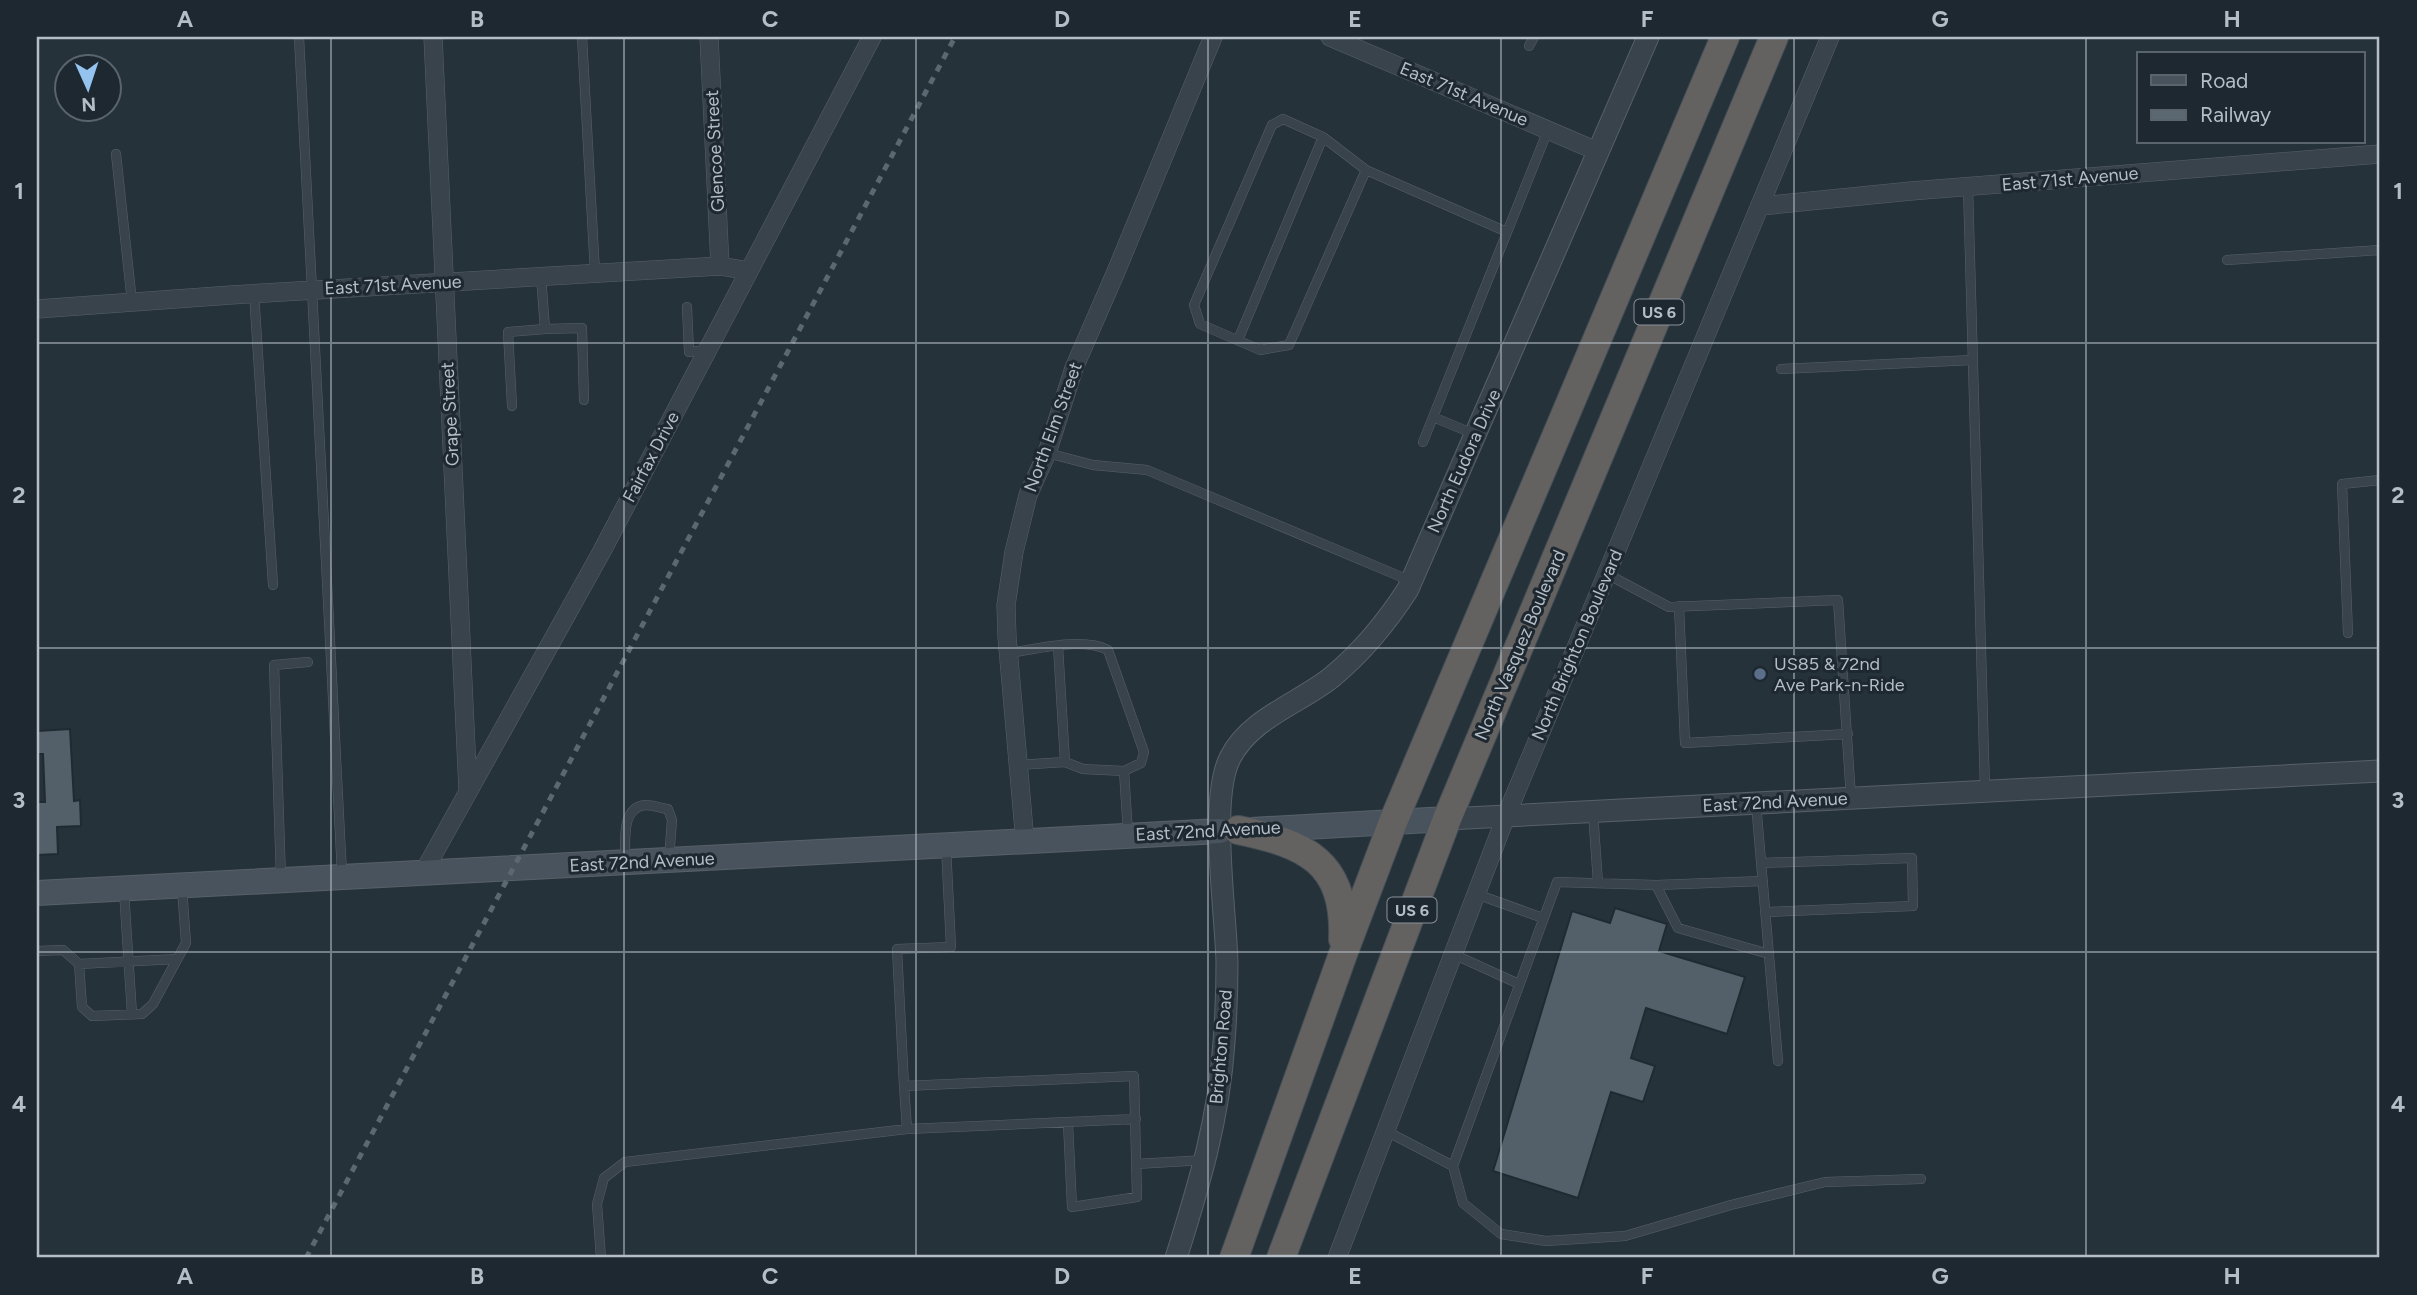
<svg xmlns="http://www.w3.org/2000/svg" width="2417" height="1295" font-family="Figtree,sans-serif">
  <rect width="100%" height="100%" fill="#26323a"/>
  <!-- building -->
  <path fill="#53606a" stroke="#202a32" stroke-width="2" d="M70 729 74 801 80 800 81 826 57 827 58 854 37 855V802H45L43 754H37V731Z
    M1615 908 1667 924 1659 951 1745 977 1727 1034 1646 1008 1631 1058 1655 1066 1643 1102 1611 1092 1578 1198 1493 1171 1572 911 1610 923Z"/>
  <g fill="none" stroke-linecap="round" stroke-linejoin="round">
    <defs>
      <path id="service" d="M299 37 342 874
        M582 37 595 273
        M1529 46 1534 37
        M1283 119 1323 137 1366 170 1289 345 1260 350 1200 324 1194 305 1272 125Z
        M116 154 132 302
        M1366 170 1507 232
        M1968 187 1985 790
        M2227 260 2380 250
        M254 293 273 585
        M687 307 689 352 707 350
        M545 329 582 328 584 400
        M1238 340 1323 137
        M1781 369 1973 360
        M512 406 508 332 545 329 541 276
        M1433 417 1474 434
        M1423 442 1548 130
        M1047 453 1093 465 1147 470 1411 581
        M1607 574 1669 607 1838 600 1851 798
        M1679 606 1685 743 1848 734
        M2348 633 2342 484 2380 480
        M1058 646 1065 762
        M1009 653C1038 649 1081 637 1108 650L1144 752 1141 763 1124 771
        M1018 765 1065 762 1083 769 1124 771 1128 834
        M1756 803 1778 1061
        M1593 812 1598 883
        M625 861C626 843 620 808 645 805 652 805 661 808 668 809L672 820 669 859
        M1761 863 1912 858 1913 906 1766 912
        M281 879 274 665 308 662
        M1763 881 1656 885 1678 928 1769 954
        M124 891 132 1014
        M1476 894 1543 918
        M37 951 63 950 79 964 82 1007 92 1016 142 1014 153 1004 186 943 182 888
        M1453 954 1519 984
        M79 964 177 959
        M904 1086 897 949 951 947 946 846
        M1068 1123 1072 1207 1137 1197 1134 1076 904 1086 907 1129 1136 1119
        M1386 1131 1453 1166 1463 1203 1501 1234 1546 1241 1625 1236 1731 1205 1825 1182 1921 1179
        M1136 1164 1205 1160
        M1453 1166 1557 882 1656 885
        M601 1258 597 1204 604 1178 625 1162 907 1129"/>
      <path id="minor" d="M433 37 468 791
        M709 37 720 266
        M1330 37 1599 152
        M1761 206 1911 191 2380 154
        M37 309 231 295 720 266 749 271
        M1025 842 1007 637 1006 605 1014 552 1028 495 1047 453 1074 368 1115 274 1213 37
        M423 873 602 551 872 37
        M1337 1258 1506 816 1830 37"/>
      <path id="tertiary" d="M1447 819 2380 771
        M1176 1258C1199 1185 1219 1119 1224 1042 1226 1016 1227 989 1227 963 1226 913 1209 799 1230 758 1250 718 1300 703 1332 677 1363 651 1387 622 1408 589L1648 37"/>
      <path id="secondary" d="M1252 830 1447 819
        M37 893 1220 831"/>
      <path id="trunk" d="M1238 830C1305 844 1346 861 1343 939
        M1234 1258 1343 954 1393 822 1725 37
        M1281 1258 1447 819 1774 37"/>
    </defs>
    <!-- service casing -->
    <use href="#service" stroke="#576169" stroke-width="10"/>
    <!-- minor casing -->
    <use href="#minor" stroke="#576169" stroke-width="19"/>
    <!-- tertiary casing -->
    <use href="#tertiary" stroke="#576169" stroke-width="23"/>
    <!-- secondary casing -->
    <use href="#secondary" stroke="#576169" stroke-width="26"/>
    <!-- trunk casing -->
    <use href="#trunk" stroke="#444e56" stroke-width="30"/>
    <!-- service -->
    <use href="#service" stroke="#39434b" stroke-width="9"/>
    <!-- minor -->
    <use href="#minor" stroke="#39434b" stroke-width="18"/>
    <!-- tertiary -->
    <use href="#tertiary" stroke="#39434b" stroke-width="21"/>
    <!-- secondary -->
    <use href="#secondary" stroke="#48535d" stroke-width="24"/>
    <!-- trunk -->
    <use href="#trunk" stroke="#646261" stroke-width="28"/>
    <!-- rail -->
    <path stroke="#5c6871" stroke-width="5" stroke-dasharray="7 7" stroke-linecap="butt" d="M306 1258 955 37"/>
  </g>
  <!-- grid -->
  <path fill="none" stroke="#b5bec6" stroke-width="2" stroke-opacity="0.55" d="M331 37V1258M624 37V1258M916 37V1258M1208 37V1258M1501 37V1258M1794 37V1258M2086 37V1258M37 343H2380M37 648H2380M37 952H2380"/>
  <!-- markers -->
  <circle fill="#5c6f8a" stroke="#1e2830" stroke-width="2.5" cx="1760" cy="674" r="7"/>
  <g text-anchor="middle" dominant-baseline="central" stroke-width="6" stroke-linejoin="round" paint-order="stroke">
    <!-- shield labels -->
    <g fill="#1e2830" stroke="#889199" stroke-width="2">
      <rect x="1634.5" y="299.5" width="49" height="25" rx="5"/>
      <rect x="1387.5" y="897.5" width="49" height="25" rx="5"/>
    </g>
    <g font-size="16" font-weight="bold" fill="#b5bec6">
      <text x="1659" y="312">US 6</text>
      <text x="1412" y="910">US 6</text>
    </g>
    <!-- street labels -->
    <g font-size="18" fill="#b5bec6" stroke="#1e2830">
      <text transform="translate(1464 94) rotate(23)">East 71st Avenue</text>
      <text transform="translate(715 151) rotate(-93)">Glencoe Street</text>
      <text transform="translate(2070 179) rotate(-5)">East 71st Avenue</text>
      <text transform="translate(393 285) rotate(-3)">East 71st Avenue</text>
      <text transform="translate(450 414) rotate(-93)">Grape Street</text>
      <text transform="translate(1053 427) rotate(-70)">North Elm Street</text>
      <text transform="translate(651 457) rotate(-62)">Fairfax Drive</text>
      <text transform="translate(1464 461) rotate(-66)">North Eudora Drive</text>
      <text transform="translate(1520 645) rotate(-67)">North Vasquez Boulevard</text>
      <text transform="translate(1577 645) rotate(-67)">North Brighton Boulevard</text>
      <text transform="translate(1775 802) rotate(-3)">East 72nd Avenue</text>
      <text transform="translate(1208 831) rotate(-3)">East 72nd Avenue</text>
      <text transform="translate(642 862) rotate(-3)">East 72nd Avenue</text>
      <text transform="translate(1221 1047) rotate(-85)">Brighton Road</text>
    </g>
    <!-- poi labels -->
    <g font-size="18" fill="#b5bec6" stroke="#1e2830" text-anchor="start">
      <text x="1774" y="664">US85 &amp; 72nd<tspan x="1774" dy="21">Ave Park-n-Ride</tspan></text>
    </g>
  </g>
  <!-- border -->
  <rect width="2417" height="1295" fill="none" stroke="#1e2830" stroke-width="77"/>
  <!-- legend -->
  <rect x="2137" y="52" width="228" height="91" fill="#1e2830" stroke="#5a646c" stroke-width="2"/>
  <rect x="2151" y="75" width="35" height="10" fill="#48535d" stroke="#5a646c" stroke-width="2"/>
  <text x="2200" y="88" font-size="21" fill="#b5bec6">Road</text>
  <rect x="2151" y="110" width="35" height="10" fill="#5c6871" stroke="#5a646c" stroke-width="2"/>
  <text x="2200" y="122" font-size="21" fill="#b5bec6">Railway</text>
  <!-- north arrow -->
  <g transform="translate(88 88) rotate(177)"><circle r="33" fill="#1e2830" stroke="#5a646c" stroke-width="2"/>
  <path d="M0-5L12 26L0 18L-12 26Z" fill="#93c3ee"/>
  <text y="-10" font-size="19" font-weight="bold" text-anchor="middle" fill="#b5bec6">N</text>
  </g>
  <rect x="38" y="38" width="2340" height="1218" fill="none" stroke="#b5bec6" stroke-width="2.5"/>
  <g font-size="23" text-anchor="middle" font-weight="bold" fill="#b5bec6">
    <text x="185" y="27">A</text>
    <text x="477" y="27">B</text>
    <text x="770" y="27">C</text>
    <text x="1062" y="27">D</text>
    <text x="1355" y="27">E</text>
    <text x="1647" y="27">F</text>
    <text x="1940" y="27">G</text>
    <text x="2232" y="27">H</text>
    <text x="19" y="199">1</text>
    <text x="2398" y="199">1</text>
    <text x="19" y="503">2</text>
    <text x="2398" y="503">2</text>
    <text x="19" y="808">3</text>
    <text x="2398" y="808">3</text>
    <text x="19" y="1112">4</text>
    <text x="2398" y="1112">4</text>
    <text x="185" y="1284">A</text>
    <text x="477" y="1284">B</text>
    <text x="770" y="1284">C</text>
    <text x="1062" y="1284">D</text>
    <text x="1355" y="1284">E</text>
    <text x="1647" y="1284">F</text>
    <text x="1940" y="1284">G</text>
    <text x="2232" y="1284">H</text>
  </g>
</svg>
